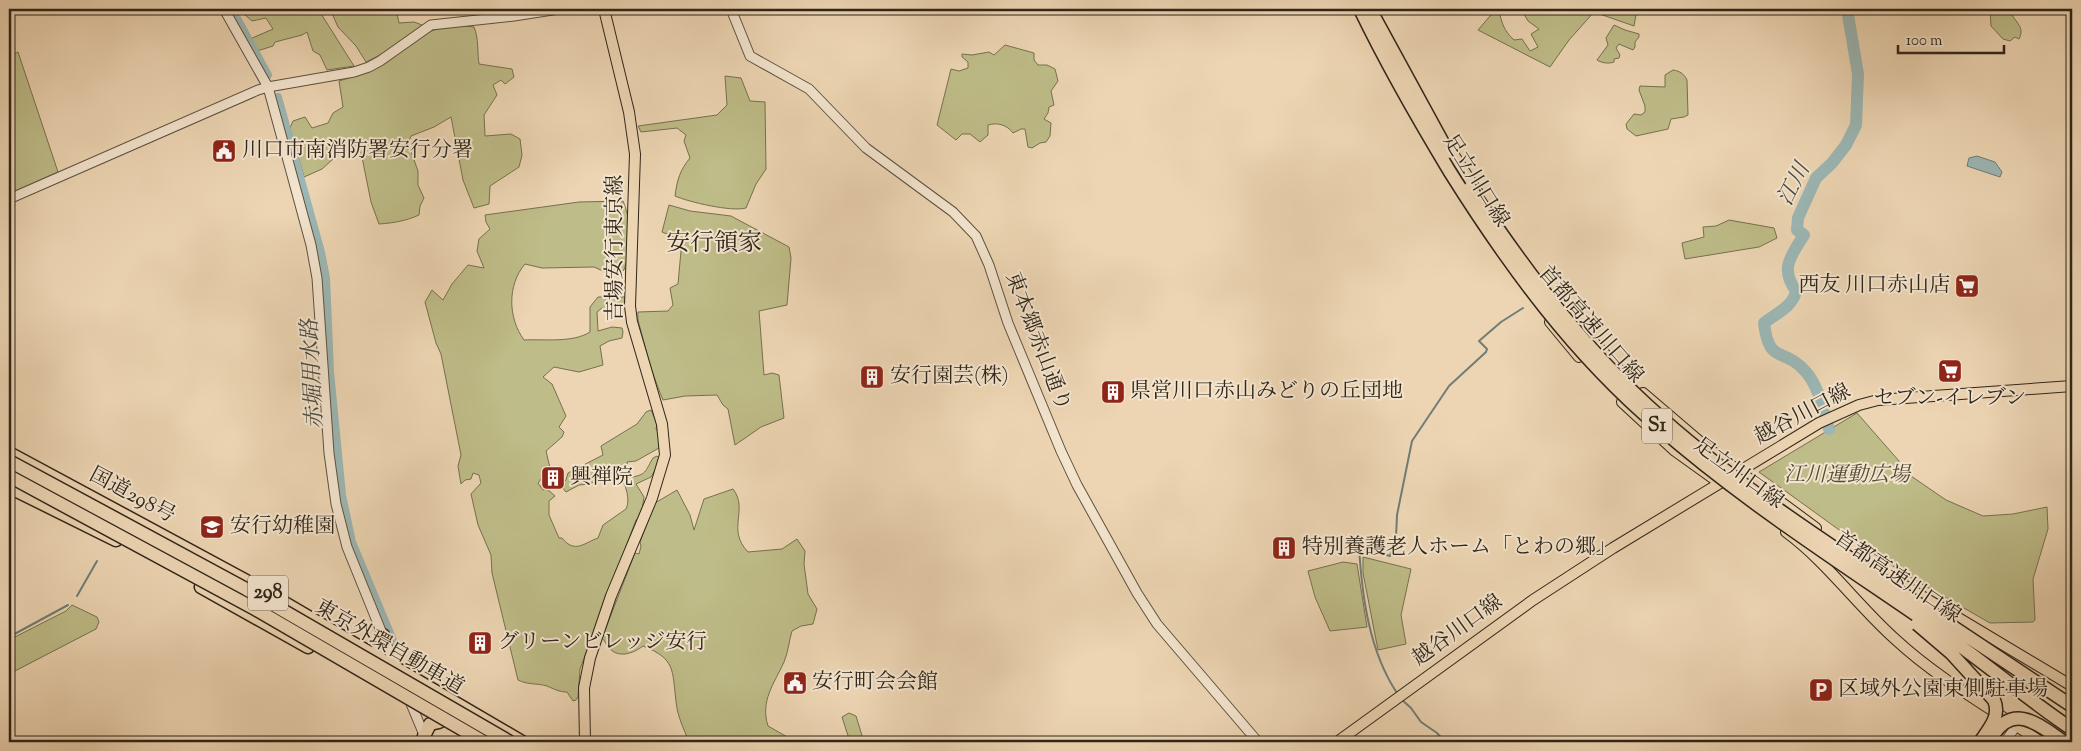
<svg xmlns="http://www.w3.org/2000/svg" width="2081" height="751" font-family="'Sorts Mill Goudy','Noto Serif JP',serif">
  <rect width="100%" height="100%" fill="#edd5b3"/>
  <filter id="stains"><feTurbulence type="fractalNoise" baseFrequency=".004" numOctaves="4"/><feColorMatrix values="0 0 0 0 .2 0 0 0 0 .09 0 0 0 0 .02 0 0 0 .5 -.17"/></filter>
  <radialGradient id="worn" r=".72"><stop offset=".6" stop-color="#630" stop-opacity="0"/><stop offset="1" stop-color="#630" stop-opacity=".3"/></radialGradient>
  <!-- green -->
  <path fill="#bebc88" stroke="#767050" d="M249 9H318L354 66 327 70 320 55 313 51 307 32 302 35 275 42 273 46 257 51 250 39 273 29 266 18 252 21 244 14V10Z
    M330 9H396L399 23 414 22 422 25 416 32 384 53 366 62 356 46 338 27Z
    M1496 9H1499C1501 22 1504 31 1514 40L1522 39 1530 51 1538 47 1531 34 1539 29 1528 21 1521 9H1637L1634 26 1594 12 1569 40 1550 67 1478 30Z
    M1990 9H2009C2013 21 2026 26 2019 39L2015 37 2010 41 2003 39 1991 26Z
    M1614 25 1625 30 1639 34V37L1635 42V47L1633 50 1619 44 1616 48 1620 55 1619 58 1614 59V62C1608 64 1602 63 1597 60L1608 45 1606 38Z
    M465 26 474 27C479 39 477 51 479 64L512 69 514 77 505 84 501 80 493 85 497 95 484 115 485 136 511 134 520 139 522 155 519 167 490 186 489 204 474 208 463 180 451 117 434 127 411 136 408 143 418 171V185L424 198 420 206 419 215C406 221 393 223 379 224L371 202 361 152 343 150 322 169 304 177 290 128 293 121 305 117 312 128 328 123 333 113 343 107 339 81C352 77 370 72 382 65 398 56 411 41 427 33 438 27 452 27 465 26Z
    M1005 45 1034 53V60L1038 65H1047L1055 69 1058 81 1051 91 1054 105 1049 107 1048 113 1044 119 1051 123 1050 136 1046 142 1040 143 1032 148 1028 147 1025 129H1021L1013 133C1007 125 998 122 988 125V135L980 142 970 134H962L956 140 937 125 951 69 959 71 968 68V62L962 57V54L972 55 989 52 994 55Z
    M18 52 58 172 9 194V56Z
    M1673 70C1680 71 1684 74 1687 80L1688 115 1684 117 1671 119 1668 129 1636 136 1627 129 1626 124 1634 114 1641 115 1645 112V106L1639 90 1640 86 1665 87V75Z
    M725 76 741 78 750 101 765 102 766 169 756 184 746 208C731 212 689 202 675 196 677 180 680 170 690 158L684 141 686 135 677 128 641 132 638 126 717 115 727 105Z
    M623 201C632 222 631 248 624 270L612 275 594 267 542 268 525 264C507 285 508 318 524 340 544 339 573 343 590 332V307L598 297H625V303L612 308H602L597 312 598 331 612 327 622 328 623 332 622 338 609 341 600 346 603 365 579 372 554 367 543 377 552 384 566 416 559 427 564 432 562 437 546 451 550 468 538 483 543 490 547 489 555 496 549 501V515L559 538H562C575 554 584 543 598 538L603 525 626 509C631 499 625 480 616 472L607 474 590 484 579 485 566 492 560 485 566 480 568 473 603 455 601 446 637 424 646 412 651 410 657 424 656 429 661 435 659 448 636 461 627 462 628 469 632 477C647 475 646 469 653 458L657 456 661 460 651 477 636 484 644 497 641 517 636 520 580 669 578 697 576 700 573 701 567 692C559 692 554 689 547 686 537 683 528 685 518 680L492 573 491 555 478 525 471 494 481 483 479 475 473 473 471 479 465 480 461 484 458 466 461 455 441 354 436 343 425 302 432 290 443 300 452 284 468 265 484 268 477 251 479 239 490 229 486 222 485 215 579 202Z
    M669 205 690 211 731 216 789 247 791 258 787 305 759 311 764 375 772 373 779 375 784 418 761 427 735 445 728 409 723 405 717 395 685 396 663 400C654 379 648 358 642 335 640 326 637 321 638 312L668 311 673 305 670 288 678 284 682 240 662 232Z
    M1729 220 1774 228 1777 238 1759 247 1685 259 1682 243 1704 237 1703 227 1716 226Z
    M1857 413 1899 461 1898 467 1946 500 1983 516 2013 514 2047 507 2048 529 2033 579 2035 620 2033 622 1990 623 1915 580 1860 545 1759 472Z
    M733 489C749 510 726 529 748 552L782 549 797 539 805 551 804 564 808 594 817 609 813 624 801 626 792 631C789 641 788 653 784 662 774 684 760 701 768 726L796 742H689C684 729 677 716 676 701 672 670 676 659 643 646 634 653 619 659 609 648 606 644 605 641 602 638L635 553 639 554 641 546 640 542 655 503 677 490 690 515 694 530 704 499Z
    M1363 557 1411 569 1401 615 1406 644 1378 650 1363 573Z
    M1343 562 1357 564 1367 627 1330 631 1315 597 1308 571Z
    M72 605 97 617 99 622 96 629 13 672 9 664V640L66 611Z
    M849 713 856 716 864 742H850L842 717Z"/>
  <!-- water -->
  <path fill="#9bb7b5" stroke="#707d77" d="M1977 156 1995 162 2002 172 2000 177 1967 166 1969 158Z"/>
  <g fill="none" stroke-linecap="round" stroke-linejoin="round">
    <!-- stream -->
    <path stroke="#707d77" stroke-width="2" d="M77 596 97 561
      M9 637 68 605
      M1397 693C1369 651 1362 596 1359 547L1390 556 1396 537 1397 515 1412 441 1449 386 1486 352 1487 349 1479 341 1501 322 1523 308
      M1401 699 1411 708 1421 722 1437 733 1445 742
      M434 740 435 742"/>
    <!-- canal -->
    <path stroke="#9bb7b5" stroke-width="8" d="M232 9 268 75
      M278 97 321 252 326 278 330 372 342 495 352 542 395 645"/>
    <!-- river -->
    <path stroke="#9bb7b5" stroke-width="12" d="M1829 429C1823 410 1819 387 1806 372 1784 346 1769 366 1764 323 1775 314 1793 307 1796 291 1780 269 1790 257 1804 235L1797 230 1798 218 1816 178 1832 163 1846 145 1856 125 1858 74 1847 9"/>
    <defs>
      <path id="minor" d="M224 9 268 87 311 245 317 278 329 453 336 504 347 547 396 668
        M731 9 750 56 809 89 866 148 953 212 976 236 989 265 1008 323 1061 451 1077 485 1137 593 1157 624 1258 742
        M9 199 258 90 268 87 354 72 369 67 380 61 431 25 514 16 559 9
        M409 699 427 742
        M2005 742 2016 726"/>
      <path id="major" d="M1447 144 1478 193
        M1550 322 1579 357
        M1587 335 1618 368
        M1643 393 1705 446 1816 528
        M1622 402 1675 451 1714 479
        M1786 532C1827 562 1857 605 1895 639 1938 679 1992 709 2041 742
        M1880 571 2072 686
        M585 742 584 688 590 658 611 596 652 498 665 455 662 424 632 322 630 306 635 154 629 112 604 9
        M1337 742 1533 600 1613 548 1819 423 1859 405 1878 400 2072 386"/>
      <path id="highway" d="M9 453 252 584 522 742
        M9 487 116 540
        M201 587 308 647
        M373 654 380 649 383 635
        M424 736 430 724 439 722"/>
    </defs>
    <!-- minor casing -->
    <use href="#minor" stroke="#5e5140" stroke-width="11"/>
    <!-- major casing -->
    <use href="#major" stroke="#2f2519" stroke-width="12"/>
    <!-- highway casing -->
    <use href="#highway" stroke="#2f2519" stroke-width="15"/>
    <!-- minor -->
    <use href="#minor" stroke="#f3e4ce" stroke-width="9"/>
    <!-- major -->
    <use href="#major" stroke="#edd5b3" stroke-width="10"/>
    <!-- highway -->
    <use href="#highway" stroke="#edd5b3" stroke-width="12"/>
    <defs>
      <path id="highway-bridge" d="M1360 9C1387 65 1418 119 1450 172 1509 266 1574 355 1659 427 1745 502 1841 563 1935 628 1982 660 2024 697 2072 729
        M1370 9 1448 152
        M1470 188C1516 256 1564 323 1622 381 1691 450 1773 507 1854 561 1927 610 2000 658 2072 706
        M9 461 246 589 510 742
        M9 476 255 609 484 742
        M1917 624 1951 653 1994 700C2001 716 1989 729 1980 742
        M1993 735C2015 702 2040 726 2064 742"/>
    </defs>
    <!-- highway-bridge casing -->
    <use href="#highway-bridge" stroke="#2f2519" stroke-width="15" stroke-linecap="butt"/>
    <!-- highway-bridge -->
    <use href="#highway-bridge" stroke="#edd5b3" stroke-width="12"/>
  </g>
  <!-- icons -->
  <defs>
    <symbol id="civic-square" viewBox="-11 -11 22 22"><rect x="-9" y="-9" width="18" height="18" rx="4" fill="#8f2418" stroke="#f3e4ce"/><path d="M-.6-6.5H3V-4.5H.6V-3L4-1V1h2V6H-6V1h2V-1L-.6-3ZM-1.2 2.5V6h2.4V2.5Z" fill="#fff"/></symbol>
    <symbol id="supermarket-square" viewBox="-11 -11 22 22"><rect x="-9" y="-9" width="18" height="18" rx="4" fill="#8f2418" stroke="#f3e4ce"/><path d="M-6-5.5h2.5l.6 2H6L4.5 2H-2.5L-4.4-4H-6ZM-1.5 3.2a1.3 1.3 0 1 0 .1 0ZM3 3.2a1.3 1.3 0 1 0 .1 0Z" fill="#fff"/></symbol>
    <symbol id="building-square" viewBox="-11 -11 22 22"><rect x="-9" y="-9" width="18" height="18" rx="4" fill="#8f2418" stroke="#f3e4ce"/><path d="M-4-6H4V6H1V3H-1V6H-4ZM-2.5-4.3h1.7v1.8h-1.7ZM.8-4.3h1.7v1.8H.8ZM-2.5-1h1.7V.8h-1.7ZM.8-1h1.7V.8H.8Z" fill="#fff"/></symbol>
    <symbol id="school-square" viewBox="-11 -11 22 22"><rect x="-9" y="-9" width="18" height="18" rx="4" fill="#8f2418" stroke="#f3e4ce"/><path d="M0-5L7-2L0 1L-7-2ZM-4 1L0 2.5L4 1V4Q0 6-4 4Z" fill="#fff"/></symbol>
    <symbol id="parking-square" viewBox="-11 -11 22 22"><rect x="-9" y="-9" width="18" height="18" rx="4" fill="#8f2418" stroke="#f3e4ce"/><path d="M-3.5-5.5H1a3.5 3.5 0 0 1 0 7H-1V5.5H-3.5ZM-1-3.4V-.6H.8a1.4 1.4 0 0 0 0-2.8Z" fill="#fff"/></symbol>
  </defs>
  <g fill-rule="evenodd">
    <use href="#civic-square" x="210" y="137" width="28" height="28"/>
    <use href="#supermarket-square" x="1953" y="272" width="28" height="28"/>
    <use href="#supermarket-square" x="1936" y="357" width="28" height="28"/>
    <use href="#building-square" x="858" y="363" width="28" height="28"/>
    <use href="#building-square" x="1099" y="378" width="28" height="28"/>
    <use href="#building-square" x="539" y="464" width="28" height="28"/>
    <use href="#school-square" x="198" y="513" width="28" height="28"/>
    <use href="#building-square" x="1270" y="534" width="28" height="28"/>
    <use href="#building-square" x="466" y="629" width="28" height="28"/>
    <use href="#civic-square" x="781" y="669" width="28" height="28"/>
    <use href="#parking-square" x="1807" y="676" width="28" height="28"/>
  </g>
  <g text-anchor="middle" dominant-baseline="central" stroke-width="4" stroke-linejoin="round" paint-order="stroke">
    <!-- shield labels -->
    <g fill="#f3e4ce" stroke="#6a5e4f" stroke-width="1">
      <rect x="1642" y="408.5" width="30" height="35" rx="4"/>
      <rect x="248" y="575.5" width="40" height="35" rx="4"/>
    </g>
    <g font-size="20" font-weight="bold" fill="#2f2519">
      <text x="1657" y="426">S1</text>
      <text x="268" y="593">298</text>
    </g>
    <!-- poi labels -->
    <g font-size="21" fill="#2f2519" stroke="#f3e4ce" text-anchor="start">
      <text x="242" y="151">川口市南消防署安行分署</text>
      <text x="1950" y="286" text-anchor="end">西友 川口赤山店</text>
      <text x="890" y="377">安行園芸(株)</text>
      <text x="1130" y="392">県営川口赤山みどりの丘団地</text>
      <text x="1950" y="399" text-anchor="middle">セブン-イレブン</text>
      <text x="570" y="478">興禅院</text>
      <text x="230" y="527">安行幼稚園</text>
      <text x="1302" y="548">特別養護老人ホーム「とわの郷」</text>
      <text x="498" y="643">グリーンビレッジ安行</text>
      <text x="812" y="683">安行町会会館</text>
      <text x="1838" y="690">区域外公園東側駐車場</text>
    </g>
    <!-- street labels -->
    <g font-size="21" fill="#2f2519" stroke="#f3e4ce">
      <text transform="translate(1475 181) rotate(58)">足立川口線</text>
      <text transform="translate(616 248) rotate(-90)">吉場安行東京線</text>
      <text transform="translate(1590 325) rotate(49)">首都高速川口線</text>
      <text transform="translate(1037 342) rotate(69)">東本郷赤山通り</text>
      <text transform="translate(1803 415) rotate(-28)">越谷川口線</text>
      <text transform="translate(1738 474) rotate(36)">足立川口線</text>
      <text transform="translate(132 496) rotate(28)">国道298号</text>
      <text transform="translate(1897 578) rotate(34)">首都高速川口線</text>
      <text transform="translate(1458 631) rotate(-36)">越谷川口線</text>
      <text transform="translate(389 648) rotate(30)">東京外環自動車道</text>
    </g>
    <!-- park labels -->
    <g font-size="21" font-style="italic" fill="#534b35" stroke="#f3e4ce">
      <text x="1847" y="476">江川運動広場</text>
    </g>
    <!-- water labels -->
    <g font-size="22" font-style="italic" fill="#4a4a40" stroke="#f3e4ce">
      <text transform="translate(1795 185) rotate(-63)">江川</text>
      <text transform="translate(314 374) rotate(-93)">赤堀用水路</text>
    </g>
    <!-- quarter labels -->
    <g font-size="24" fill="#2f2519" stroke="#f3e4ce">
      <text x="714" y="244">安行領家</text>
    </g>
  </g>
  <!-- margin -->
  <rect width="2081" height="751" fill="none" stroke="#edd5b3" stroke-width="30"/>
  <rect x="10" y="10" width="2061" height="731" fill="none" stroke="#2f2519" stroke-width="2.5"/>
  <rect x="15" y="15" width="2051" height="721" fill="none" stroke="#2f2519"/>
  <!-- scale -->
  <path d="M1898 45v8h106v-8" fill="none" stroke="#2f2519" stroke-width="2.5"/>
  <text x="1906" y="45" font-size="15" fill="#2f2519" stroke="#f3e4ce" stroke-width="4" paint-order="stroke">100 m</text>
  <rect width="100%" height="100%" filter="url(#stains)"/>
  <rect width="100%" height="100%" fill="url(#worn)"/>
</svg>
